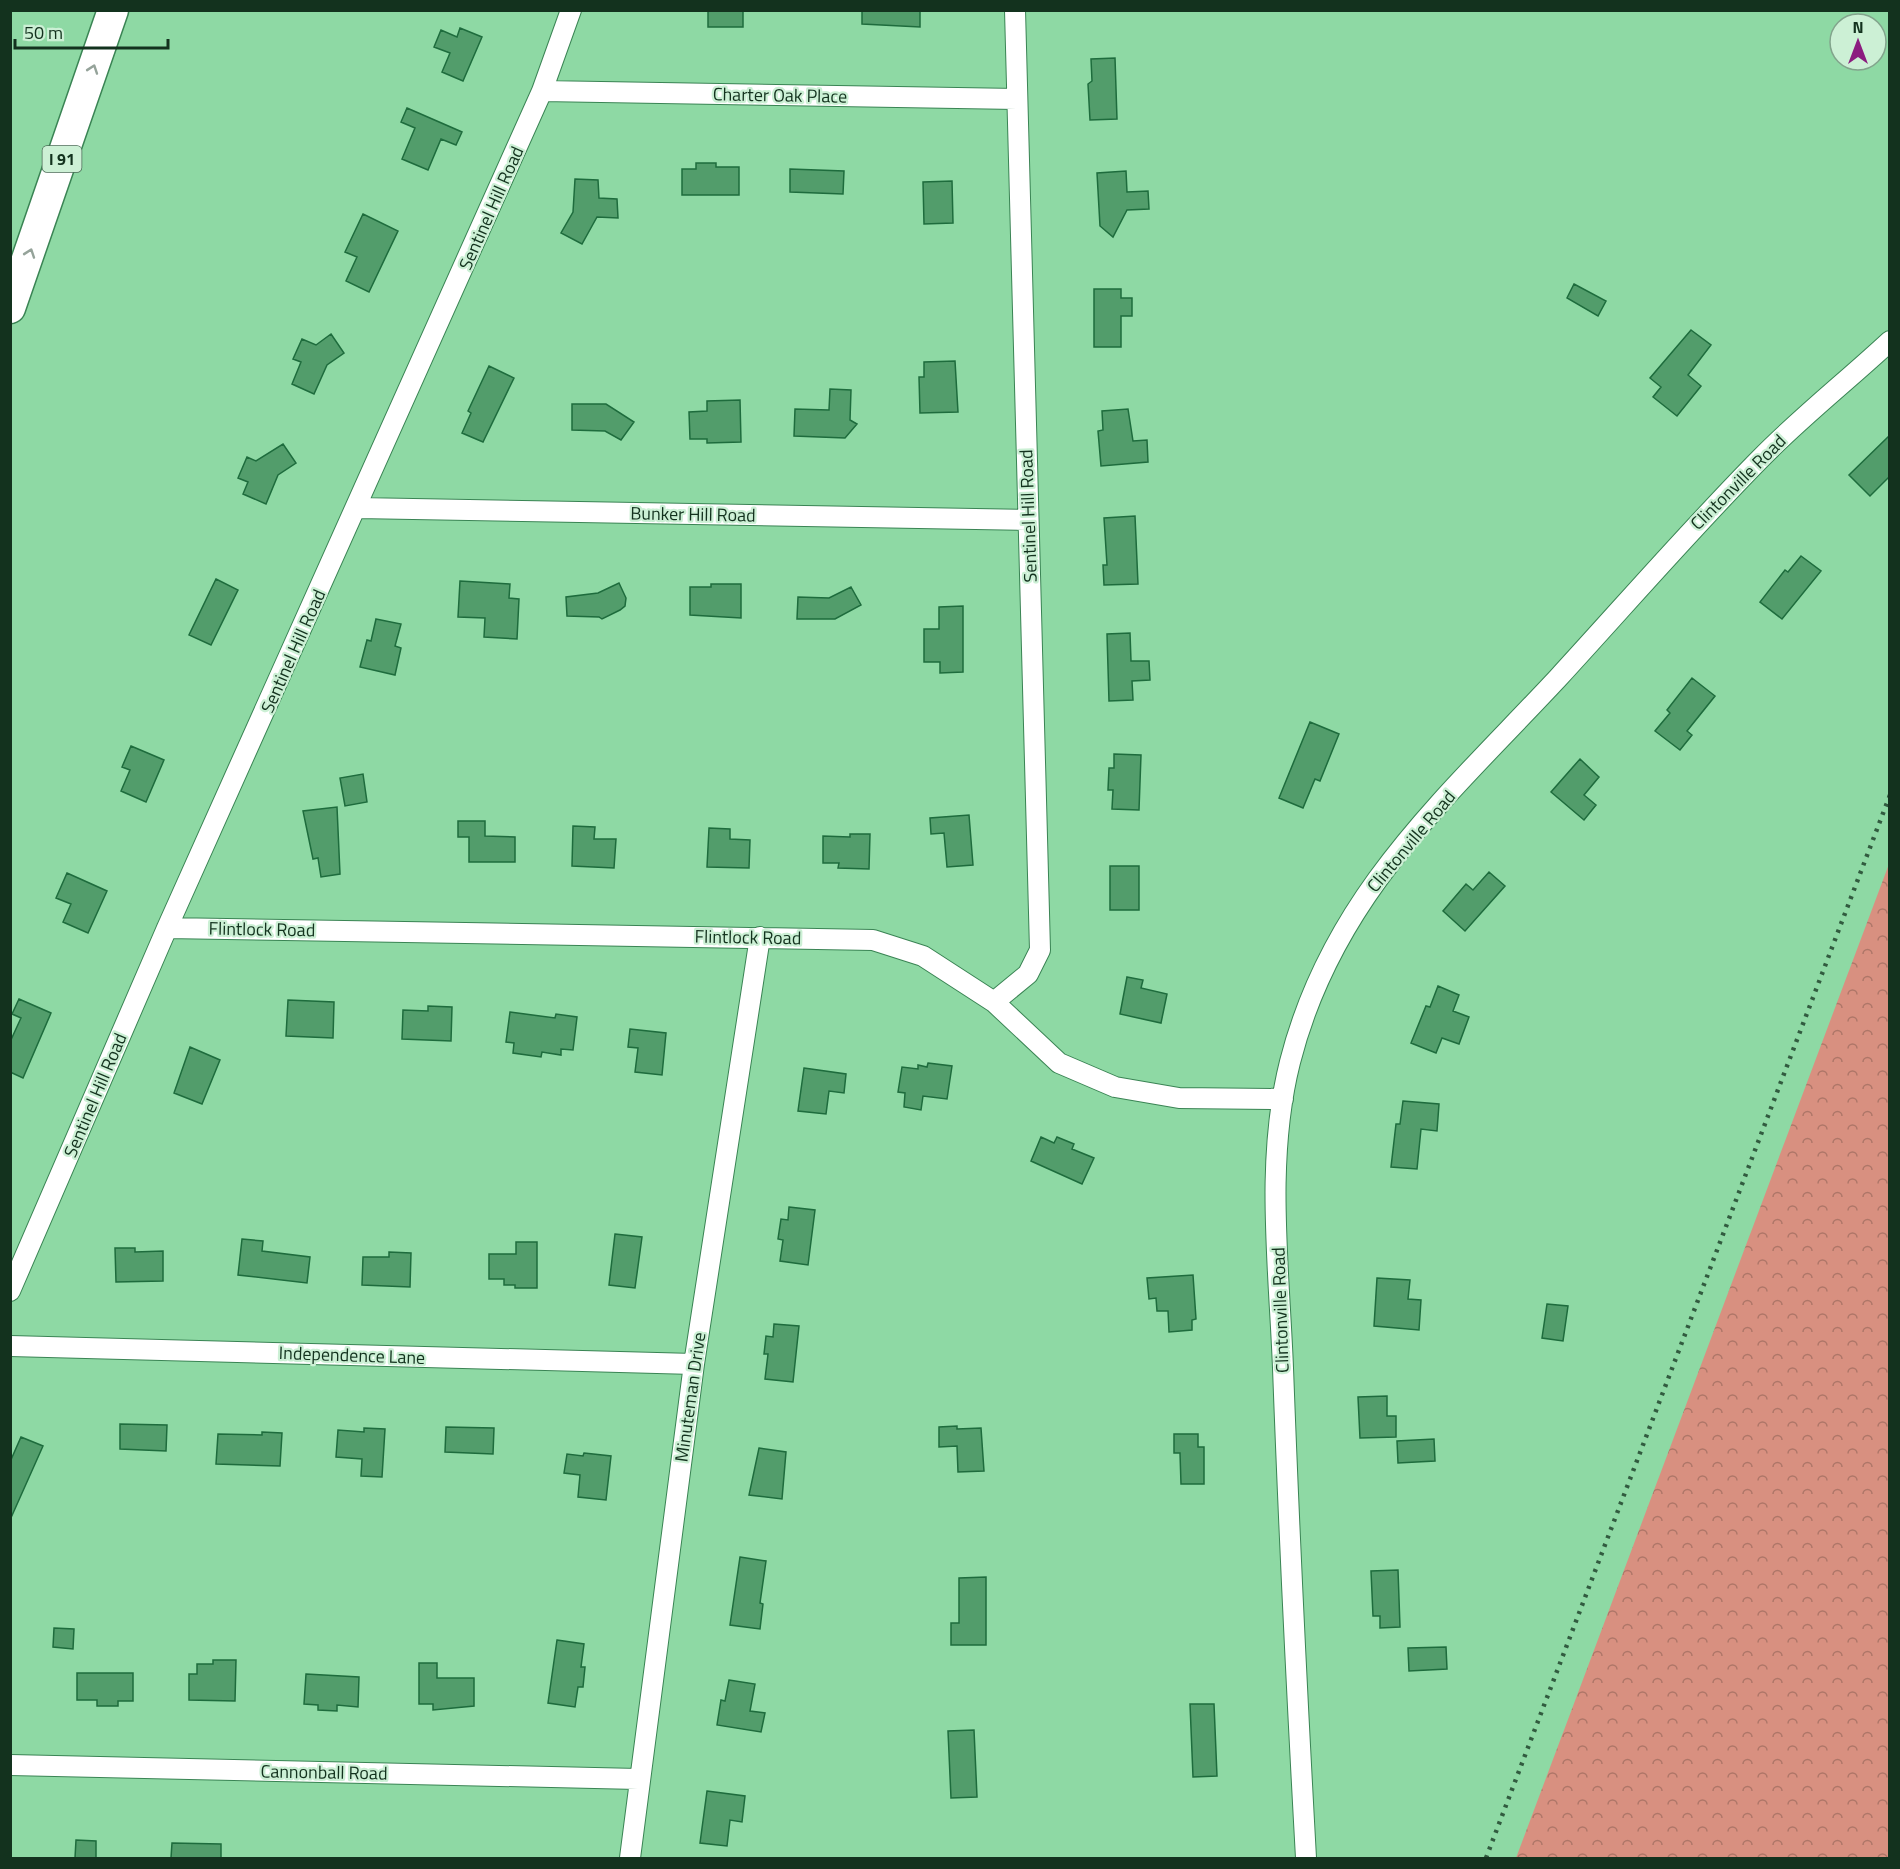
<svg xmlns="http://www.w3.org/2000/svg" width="1900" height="1869" font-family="'Titillium Web',sans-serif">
  <defs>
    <pattern id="forest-crowns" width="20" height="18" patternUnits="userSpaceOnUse" patternTransform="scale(1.5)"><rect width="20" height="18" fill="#d89080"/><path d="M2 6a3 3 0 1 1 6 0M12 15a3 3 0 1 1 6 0" fill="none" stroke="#ae7668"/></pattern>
  </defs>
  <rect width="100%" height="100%" fill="#8ed9a4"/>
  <!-- forest -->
  <path fill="url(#forest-crowns)" d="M1889 864V1858H1516Z"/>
  <!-- building -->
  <path fill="#529d6b" stroke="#1e6c3d" stroke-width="1.5" d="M708 10H743V27H708Z
    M862 10H920V27L862 24Z
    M460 28 482 37 463 81 442 72 450 53 434 47 441 30 457 37Z
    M1115 58 1117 119 1090 120 1088 84 1092 81 1091 59Z
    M407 108 462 132 456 145 441 139 428 170 402 159 415 128 401 122Z
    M696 163H716V167H739V195H682V169H696Z
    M790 169 844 171 843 194 790 192Z
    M1126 171 1127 192 1148 191 1149 209 1127 210 1113 237 1100 226 1097 173Z
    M575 179 598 180 599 198 617 199 618 218 597 217 582 244 561 233 573 212Z
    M952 181 953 223 924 224 923 182Z
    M363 214 398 231 369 292 346 281 357 257 345 252Z
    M1574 284 1606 301 1598 316 1567 298Z
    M1094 289H1121V298H1132V316H1121V347H1094Z
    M1691 330 1711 345 1688 375 1701 386 1677 416 1653 397 1661 387 1650 378Z
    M331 334 344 353 327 365 314 394 292 384 301 362 293 359 302 339 316 345Z
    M955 361 958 412 920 413 919 377H924V362Z
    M489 366 514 378 483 442 462 433 471 413 468 411Z
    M830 389 851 390 850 420 857 424 845 438 794 436 795 409 829 410Z
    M740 400 741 442 707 443V439H690L689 412 707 411V401Z
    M572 404H606L634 422 621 440 605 431 572 430Z
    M1128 409 1133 441 1147 440 1148 462 1101 466 1098 431 1103 430 1102 411Z
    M1890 435V476L1870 496 1849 475Z
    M283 444 296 463 278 475 266 504 243 494 248 482 238 478 247 457 256 461Z
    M1135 516 1138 584 1104 585 1103 565H1107L1104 518Z
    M1801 556 1821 571 1782 619 1760 602 1785 570 1788 572Z
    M216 579 238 590 211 645 189 635Z
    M460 581 510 584 509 598 519 599 517 639 484 637 485 618 458 617Z
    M619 583 626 598 625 606 620 610 602 619 599 617 567 616 566 597 598 593Z
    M711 584H741V618L690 615V587H711Z
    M851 587 861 605 835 619H797L798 597 829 598Z
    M963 606V672L940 673V662H924V629H939V607Z
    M376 619 401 624 395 646 401 648 395 675 360 667 367 640 371 641Z
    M1130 633 1131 661H1149L1150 680 1132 681 1133 700 1109 701 1107 634Z
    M1692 678 1715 696 1687 731 1692 735 1680 750 1655 731 1670 713 1667 710Z
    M1310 722 1339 734 1320 781 1315 779 1303 808 1279 798Z
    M131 746 164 760 146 802 121 791 130 770 122 767Z
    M1114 754 1141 755 1139 810 1112 809 1113 790H1108L1109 768H1114Z
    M1580 759 1599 777 1584 795 1596 805 1584 820 1551 792Z
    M363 774 367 802 345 806 340 778Z
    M337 807 340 874 321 877 318 858 313 859 303 811Z
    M969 815 973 865 947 867 944 833 931 834 930 818Z
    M458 821H485V836L515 837V862H469V837H458Z
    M573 826 595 827 594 839H616L614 868 572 866Z
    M709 828 730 829V839L750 840 749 868 707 867Z
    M850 834H870L869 869 838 868 839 863H823V836L850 837Z
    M1110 866H1139V910H1110Z
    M1489 872 1505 886 1465 931 1443 911 1466 884 1473 890Z
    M67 873 107 891 88 933 63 922 71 904 56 898Z
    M1127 977 1143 980 1141 988 1167 994 1161 1023 1120 1014Z
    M1438 986 1459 995 1453 1011 1469 1017 1459 1044 1442 1038 1436 1053 1411 1043 1426 1006 1430 1007Z
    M19 999 51 1013 23 1078 10 1072V1042L21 1018 12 1014Z
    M288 1000 334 1002 333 1038 286 1036Z
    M428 1006 452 1007 451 1041 402 1039 403 1010 428 1011Z
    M510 1012 555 1018 556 1014 577 1017 573 1050 561 1049V1055L542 1052 541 1057 513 1053 514 1043 506 1042Z
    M630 1029 666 1033 662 1075 635 1072 638 1048 628 1047Z
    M190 1047 220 1060 202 1104 174 1093Z
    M928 1063 952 1066 947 1099 923 1096 921 1110 904 1107 905 1093 898 1092 902 1067 918 1069V1065L927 1067Z
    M804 1068 846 1074 844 1093 829 1091 826 1114 798 1111Z
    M1403 1101 1439 1104 1437 1131 1421 1129 1417 1169 1391 1167 1396 1124H1400Z
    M1041 1137 1054 1143 1057 1137 1074 1144 1072 1149 1094 1158 1082 1184 1031 1161Z
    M789 1207 815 1210 808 1265 780 1261 783 1240 778 1239 781 1219 788 1220Z
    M615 1234 642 1237 635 1288 609 1285Z
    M242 1239 263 1241 262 1251 310 1257 307 1283 238 1275Z
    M516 1242H537V1288H515V1285H504V1279H489V1254H516Z
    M115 1248H135V1252L163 1251V1281L116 1282Z
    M389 1252 411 1253 410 1287 362 1285 363 1257H389Z
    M1193 1275 1196 1319 1192 1320V1330L1169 1332 1168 1311H1157L1156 1298 1149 1299 1147 1278Z
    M1377 1278 1410 1280 1408 1299 1421 1300 1419 1330 1374 1326Z
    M1547 1304 1568 1306 1563 1341 1542 1338Z
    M774 1324 799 1326 793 1382 765 1379 768 1354H764L766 1336 773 1337Z
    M1387 1396V1416H1396V1437L1360 1438 1358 1397Z
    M120 1424 167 1425 166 1451 120 1449Z
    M957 1426V1429L981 1428 984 1471 958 1472 957 1446 939 1447V1427Z
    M446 1427 494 1428 493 1454 445 1452Z
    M364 1428 385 1429 382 1477 361 1476 362 1459 336 1457 338 1430 364 1432Z
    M262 1432 282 1433 280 1466 216 1464 218 1434 262 1435Z
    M1174 1434H1198V1447H1204V1484H1181L1180 1453H1174Z
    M21 1437 43 1446 10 1520V1462Z
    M1434 1439 1435 1461 1398 1463 1397 1441Z
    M759 1448 786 1452 782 1499 749 1495Z
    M584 1453 611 1456 606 1500 578 1497 580 1475 564 1473 567 1454 583 1456Z
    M740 1557 766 1561 760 1603 763 1604 760 1629 730 1625Z
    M1398 1570 1400 1627 1380 1628V1616H1373L1371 1571Z
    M986 1577V1645H951V1623H959V1578Z
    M54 1628 74 1629 73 1649 53 1647Z
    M557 1640 584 1644 581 1667H585L583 1687H578L575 1707 548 1703Z
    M1446 1647 1447 1669 1409 1671 1408 1648Z
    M213 1660H236L235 1701 189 1700V1674H197V1664H213Z
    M419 1663H437V1678H474V1706L433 1710V1704H419Z
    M77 1673H133V1701H118V1706H97V1700H77Z
    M306 1674 359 1677 358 1707 337 1705V1711L318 1710V1705L304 1704Z
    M729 1680 755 1684 750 1711 765 1713 761 1732 717 1725 721 1700 725 1701Z
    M1190 1704H1214L1217 1776 1193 1777Z
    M974 1730 977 1797 951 1798 948 1731Z
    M707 1791 745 1796 742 1822 730 1820 727 1846 700 1843Z
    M76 1840 96 1841V1858H75Z
    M172 1843 221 1844V1858H171Z"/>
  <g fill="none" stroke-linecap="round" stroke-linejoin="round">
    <defs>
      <path id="minor" d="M542 91 1017 99
        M358 508 1028 520
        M167 928 873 940 923 956 994 1002 1059 1063 1115 1087 1179 1098 1283 1099
        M994 1002 1028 974 1040 950 1015 10
        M10 1291 167 928 542 91 571 10
        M10 1346 694 1364
        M10 1765 638 1779
        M630 1858 694 1364 760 937
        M1306 1858C1297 1695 1289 1531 1283 1368 1279 1266 1265 1161 1290 1062 1332 896 1446 798 1558 678 1625 605 1690 530 1760 459 1801 417 1847 381 1890 341"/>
      <path id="highway" d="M10 308 113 10"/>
    </defs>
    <!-- minor casing -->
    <use href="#minor" stroke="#3a8454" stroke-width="22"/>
    <!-- highway casing -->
    <use href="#highway" stroke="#3a8454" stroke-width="33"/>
    <!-- minor -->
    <use href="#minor" stroke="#fff" stroke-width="20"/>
    <!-- highway -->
    <use href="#highway" stroke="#fff" stroke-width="30"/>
    <!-- rail -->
    <path stroke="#315b3f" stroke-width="4.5" stroke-dasharray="3 6" stroke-linecap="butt" d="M1486 1858 1890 795"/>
  </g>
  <!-- one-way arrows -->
  <defs><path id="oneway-chevron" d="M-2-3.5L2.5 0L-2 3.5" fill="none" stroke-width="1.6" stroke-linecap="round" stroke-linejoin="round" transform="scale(1.5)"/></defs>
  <g stroke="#95a39a">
    <use href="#oneway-chevron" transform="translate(93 69) rotate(-71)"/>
    <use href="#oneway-chevron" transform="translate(30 253) rotate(-71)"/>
  </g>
  <g text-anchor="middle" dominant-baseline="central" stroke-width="4.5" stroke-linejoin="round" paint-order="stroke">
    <!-- shield labels -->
    <rect fill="#ccf0d5" stroke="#4a6b55" stroke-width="1.5" x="42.5" y="146" width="39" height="26" rx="4.5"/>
    <g font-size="16" font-weight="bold" fill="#13321e">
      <text x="62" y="159">I 91</text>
    </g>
    <!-- street labels -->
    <g font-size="18" fill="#13321e" stroke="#ccf0d5">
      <text transform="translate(780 95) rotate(1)">Charter Oak Place</text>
      <text transform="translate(491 208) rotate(-66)">Sentinel Hill Road</text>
      <text transform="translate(1738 482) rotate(-45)">Clintonville Road</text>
      <text transform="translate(693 514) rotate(1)">Bunker Hill Road</text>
      <text transform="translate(1028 516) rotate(-92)">Sentinel Hill Road</text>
      <text transform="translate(293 651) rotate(-66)">Sentinel Hill Road</text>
      <text transform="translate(1411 841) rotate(-50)">Clintonville Road</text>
      <text transform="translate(262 929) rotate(1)">Flintlock Road</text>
      <text transform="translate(748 937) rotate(1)">Flintlock Road</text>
      <text transform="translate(95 1095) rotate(-67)">Sentinel Hill Road</text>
      <text transform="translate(1280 1310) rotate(-92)">Clintonville Road</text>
      <text transform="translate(352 1355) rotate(2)">Independence Lane</text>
      <text transform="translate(690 1397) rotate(-82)">Minuteman Drive</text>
      <text transform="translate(324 1772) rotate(1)">Cannonball Road</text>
    </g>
  </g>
  <!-- border -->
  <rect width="1900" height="1869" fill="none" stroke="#13321e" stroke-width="24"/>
  <!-- north arrow -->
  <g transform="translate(1858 42)"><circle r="28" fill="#ccf0d5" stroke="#82a48c" stroke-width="1.5"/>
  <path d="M0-4.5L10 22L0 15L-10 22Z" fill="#8b1c7f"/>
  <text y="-9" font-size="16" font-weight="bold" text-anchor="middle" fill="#13321e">N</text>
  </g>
  <!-- scale -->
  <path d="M15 39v9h153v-9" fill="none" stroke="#13321e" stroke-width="3"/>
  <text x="24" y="39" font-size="18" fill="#13321e" stroke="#ccf0d5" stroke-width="4.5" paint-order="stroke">50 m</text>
</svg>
